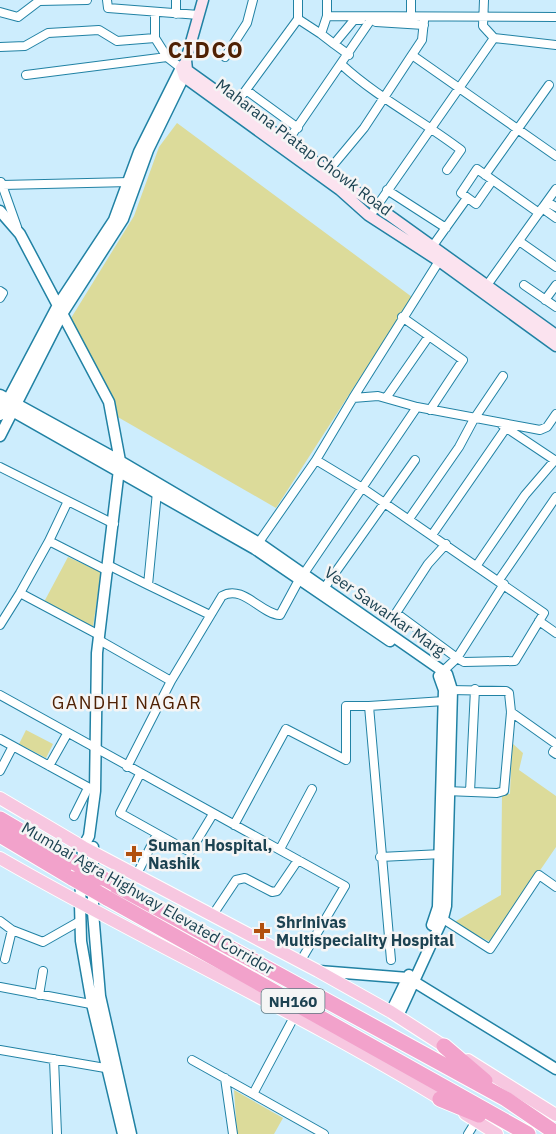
<svg xmlns="http://www.w3.org/2000/svg" width="556" height="1134" font-family="'IBM Plex Sans',sans-serif">
  <rect width="100%" height="100%" fill="#cdedfd"/>
  <!-- green -->
  <path fill="#dcdb9a" d="M177 123 412 297 276 508 116 416 113 398 68 323 134 216 159 147Z
    M68 557 101 572 93 627 44 602Z
    M26 730 53 744 46 758 19 744Z
    M512 743 523 753 519 770 556 796V847L491 942 451 924 501 895 502 793 510 794Z
    M234 1090 283 1118 274 1134H237Z"/>
  <g fill="none" stroke-linecap="round" stroke-linejoin="round">
    <defs>
      <path id="minor" d="M107 0 108 8 199 15
        M327 0V16L556 17
        M484 0 483 26 494 38
        M0 12 18 17 39 1 87 0
        M155 13V38
        M176 14V0
        M411 17V0
        M298 19V0
        M376 22 424 25
        M321 34 334 44 354 20H361
        M334 44 349 55
        M0 47 25 46 48 33 99 30 117 41 155 38 167 57 181 68
        M412 55 422 40 424 21
        M225 57 247 23 253 0
        M342 65C378 98 422 120 461 150L447 170
        M26 75 167 57
        M246 90 298 128
        M232 109 298 19 321 34 327 16
        M287 142 370 21
        M329 170 364 128 412 55 556 156
        M485 175 549 85
        M492 181 476 204 461 193 477 169 539 213
        M1 182 17 227
        M2 185 130 182
        M387 190 446 228
        M547 202 556 207
        M542 208 556 218
        M370 216 494 38 556 45
        M519 241 556 267
        M432 247 467 198
        M524 285 556 307
        M485 288 556 189
        M0 291 3 293 0 298
        M545 300 556 285
        M402 317 463 360 430 410
        M353 398 441 258
        M386 398 429 336
        M502 425 556 461
        M316 460 353 398 378 396 417 407
        M0 467 114 524
        M157 492 148 585 208 614
        M68 501 49 541 108 571
        M409 519 459 447 474 419 503 376
        M432 535 508 425
        M49 541 20 593 99 635
        M446 544 428 564 396 613 457 658 504 584
        M257 545 316 460 364 489 544 613 515 661 464 662 457 658 441 673
        M108 565 148 585
        M477 565 525 495 555 460
        M305 572 417 407 540 430 547 427 556 414
        M499 580 556 497
        M325 587 415 460
        M539 621 556 633
        M0 625 20 593
        M99 640 171 681
        M0 695 345 886 300 962
        M511 712 556 744
        M0 739 95 791
        M556 747 553 752 556 754
        M49 766 67 734
        M127 767 171 681 222 596C243 584 261 614 280 615L300 578
        M0 771 13 746
        M140 774 120 813 190 852 213 814
        M446 791 497 793 504 791 511 712 509 693 506 691 449 690
        M470 792 475 689
        M74 816 88 788
        M234 825 286 729 346 760V706H369
        M280 849 312 789
        M380 857 442 854
        M137 874 157 834
        M212 916 236 880 245 878 272 892 277 891 298 860
        M443 919 490 949 539 875 556 887
        M0 921 12 930 43 942 80 921
        M5 959 12 930
        M391 960 369 706 444 701
        M0 987 96 1005
        M39 995 43 971
        M0 1050 111 1069
        M54 1059 57 1134
        M192 1060 253 1094 294 1017
        M225 1078 233 1134
        M253 1094 324 1134
        M468 1134 476 1121"/>
      <path id="tertiary" d="M0 211 20 234 109 402 120 461 97 653 95 791 89 836 83 847 80 904 81 941 92 1004 123 1134
        M0 395 120 461 259 543 447 674 452 690 446 906 443 918 398 1016
        M0 404 255 549 390 641
        M0 415 58 305 114 220 139 152 181 68 187 70 148 150 123 219 62 314 0 436
        M93 847V912L100 996 131 1134
        M432 925 438 907 444 690 439 676
        M319 971 408 978 556 1069
        M391 1012 409 975"/>
      <path id="secondary" d="M203 0 186 60 187 70 556 335
        M183 65 181 68 184 77 340 190 368 215 439 261 556 346"/>
      <path id="primary" d="M0 798 83 847 318 971 391 1012 450 1050
        M0 858C147 943 303 1014 447 1103
        M468 1060 556 1115
        M465 1114 497 1134"/>
      <path id="motorway" d="M0 819 75 863
        M0 835 74 879
        M102 878 506 1099 556 1133
        M107 898 528 1134
        M444 1046 485 1081
        M440 1099 479 1115"/>
    </defs>
    <!-- minor casing -->
    <use href="#minor" stroke="#2182a4" stroke-width="10"/>
    <!-- tertiary casing -->
    <use href="#tertiary" stroke="#2182a4" stroke-width="13"/>
    <!-- secondary casing -->
    <use href="#secondary" stroke="#2182a4" stroke-width="13"/>
    <!-- primary casing -->
    <use href="#primary" stroke="#fff" stroke-width="14"/>
    <!-- motorway casing -->
    <use href="#motorway" stroke="#fff" stroke-width="17"/>
    <!-- minor -->
    <use href="#minor" stroke="#fff" stroke-width="8"/>
    <!-- tertiary -->
    <use href="#tertiary" stroke="#fff" stroke-width="10"/>
    <!-- secondary -->
    <use href="#secondary" stroke="#fbe3ef" stroke-width="10"/>
    <!-- primary -->
    <use href="#primary" stroke="#f7c7e0" stroke-width="12"/>
    <!-- motorway -->
    <use href="#motorway" stroke="#f2a2cb" stroke-width="15"/>
    <defs>
      <path id="motorway-bridge" d="M75 863 102 878
        M74 879 107 898"/>
    </defs>
    <!-- motorway-bridge casing -->
    <use href="#motorway-bridge" stroke="#fff" stroke-width="17" stroke-linecap="butt"/>
    <!-- motorway-bridge -->
    <use href="#motorway-bridge" stroke="#f2a2cb" stroke-width="15"/>
  </g>
  <!-- markers -->
  <g fill="#b1500e" stroke="#f5f5f5" stroke-width="2">
    <path d="M131 845h6v6h6v6h-6v6h-6v-6h-6v-6h6z"/>
    <path d="M259 922h6v6h6v6h-6v6h-6v-6h-6v-6h6z"/>
  </g>
  <g text-anchor="middle" dominant-baseline="central" stroke-width="5" stroke-linejoin="round" paint-order="stroke">
    <!-- shield labels -->
    <rect fill="#f5f5f5" stroke="#5d7882" stroke-width="1.5" x="261.5" y="989" width="63" height="24" rx="4.5"/>
    <g font-size="15" font-weight="bold" fill="#1c4251">
      <text x="293" y="1001">NH160</text>
    </g>
    <!-- street labels -->
    <g font-size="16" fill="#1c4251" stroke="#f5f5f5">
      <text transform="translate(304 147) rotate(37)">Maharana Pratap Chowk Road</text>
      <text transform="translate(385 611) rotate(35)">Veer Sawarkar Marg</text>
      <text transform="translate(148 898) rotate(30)">Mumbai Agra Highway Elevated Corridor</text>
    </g>
    <!-- poi labels -->
    <g font-size="16" font-weight="bold" fill="#1c4251" stroke="#f5f5f5" text-anchor="start">
      <text x="148" y="845">Suman Hospital,<tspan x="148" dy="18">Nashik</tspan></text>
      <text x="276" y="922">Shrinivas<tspan x="276" dy="18">Multispeciality Hospital</tspan></text>
    </g>
    <!-- neighbourhood labels -->
    <g font-size="18" letter-spacing="1.5" fill="#4f2104" stroke="#f5f5f5">
      <text x="127" y="702">GANDHI NAGAR</text>
    </g>
    <!-- district labels -->
    <g font-size="22" font-weight="bold" letter-spacing="1.5" fill="#4f2104" stroke="#f5f5f5">
      <text x="206" y="49">CIDCO</text>
    </g>
  </g>
</svg>
